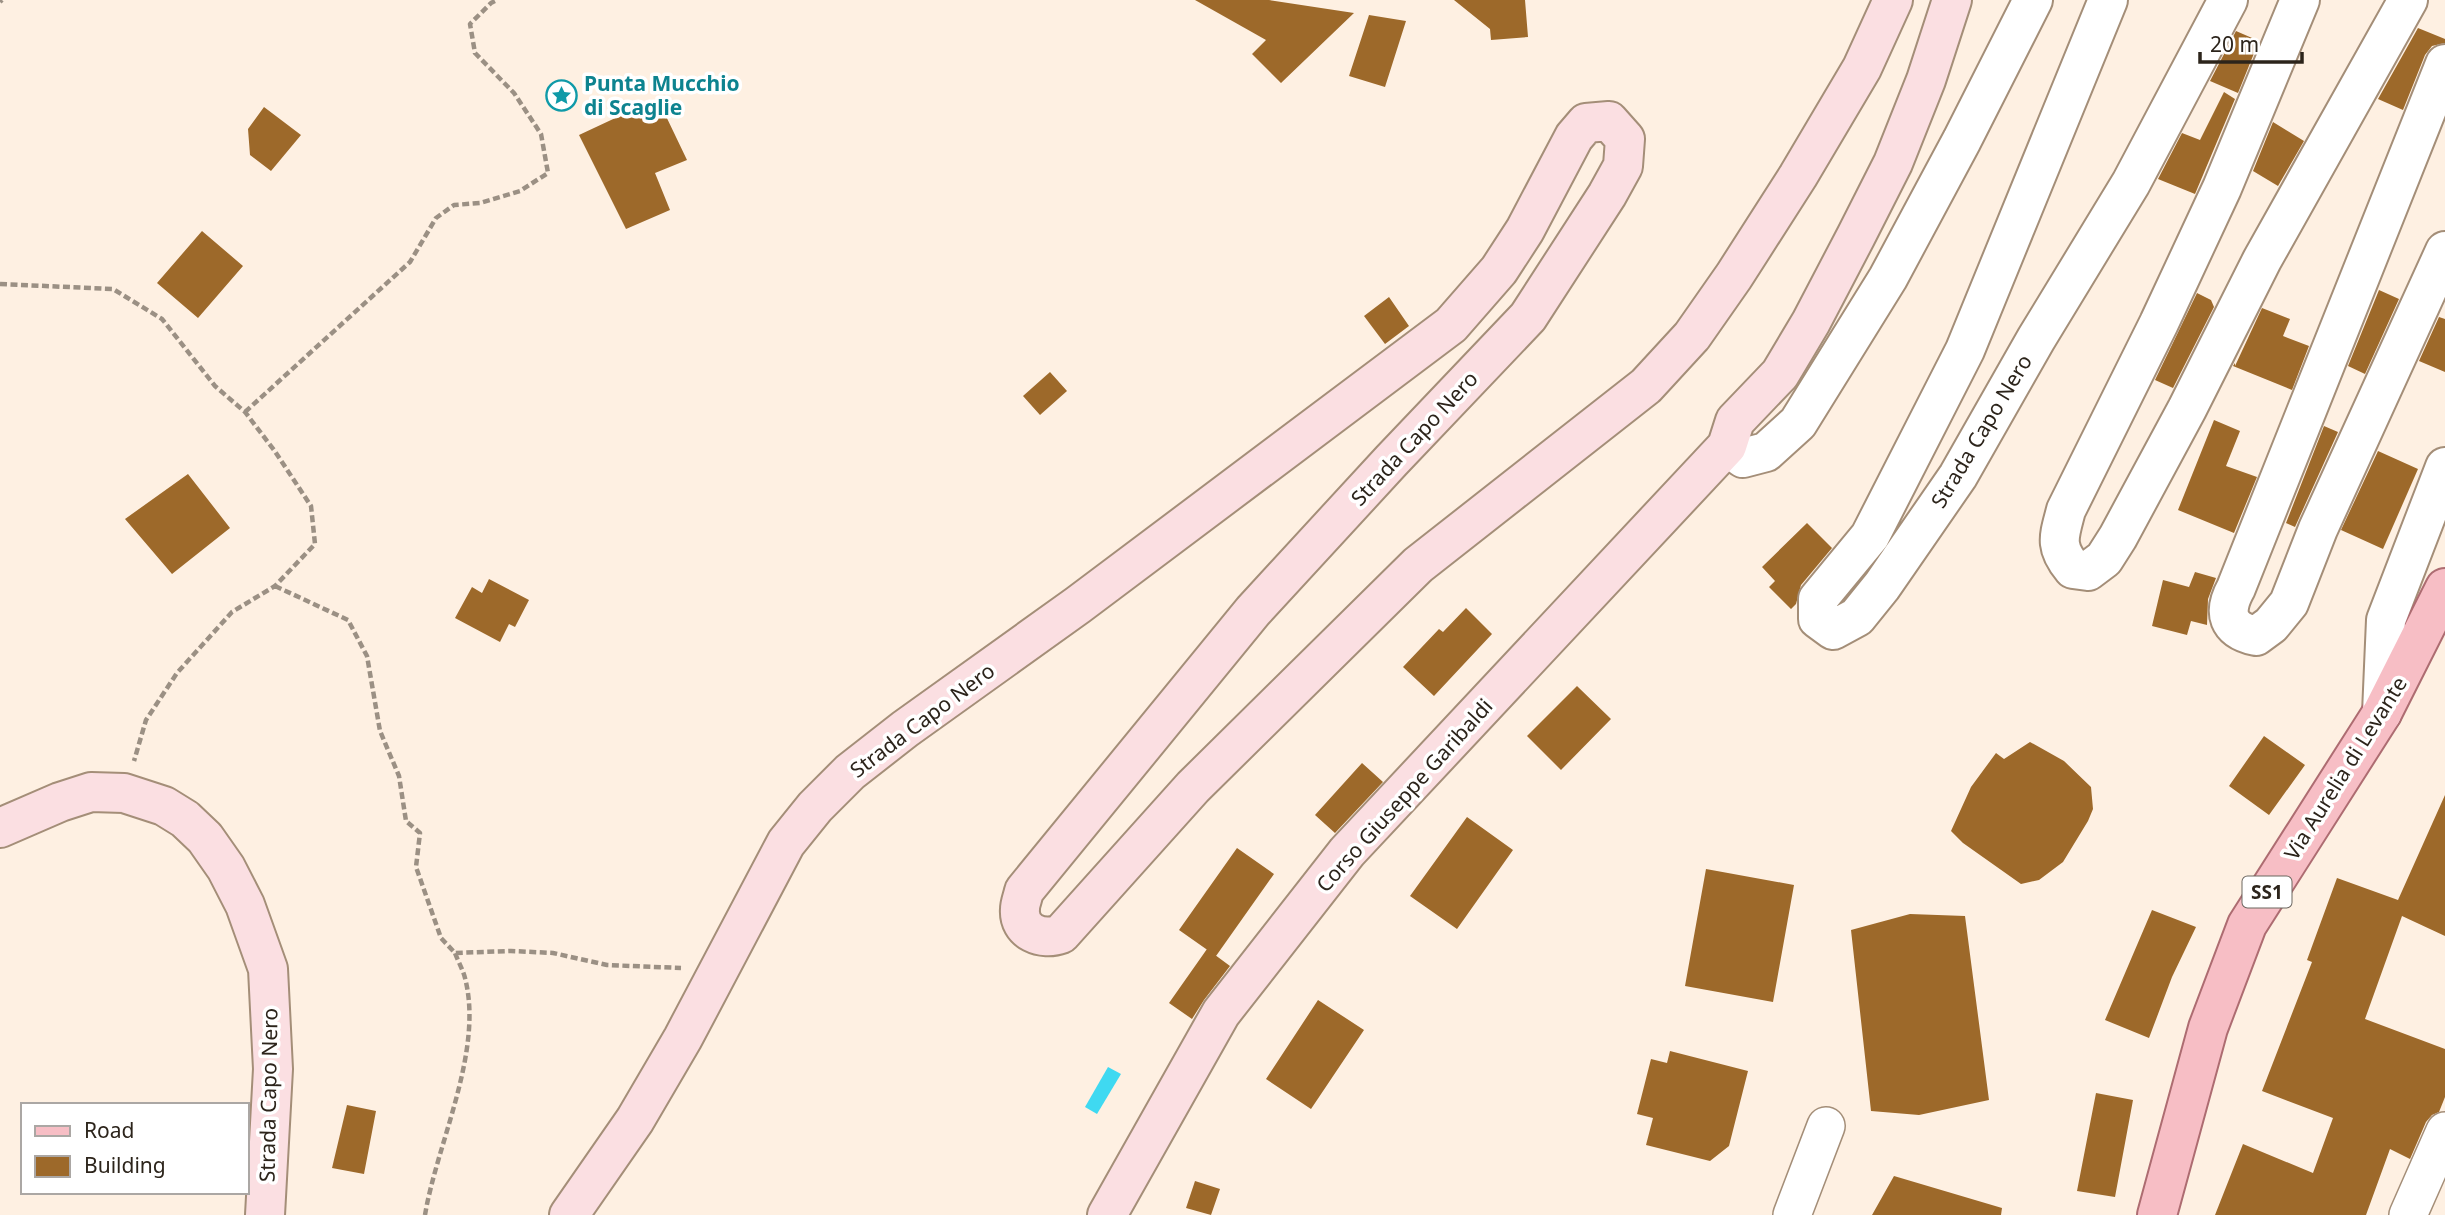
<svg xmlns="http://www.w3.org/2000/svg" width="2445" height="1215" font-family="'Noto Sans',sans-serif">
  <rect width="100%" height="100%" fill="#fef0e2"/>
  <!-- water -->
  <path fill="#3fd9f1" d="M1108 1067 1121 1074 1097 1114 1085 1107Z"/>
  <!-- building -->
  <path fill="#9d692a" d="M1195 0H1269L1354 13 1281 83 1252 54 1266 40Z
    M1454 0H1525L1528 37 1491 40 1490 29Z
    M1369 15 1406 21 1385 87 1349 76Z
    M2418 28 2445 39V43L2432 46 2425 55 2403 110 2378 99Z
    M2236 31 2259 41 2238 93 2210 81Z
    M2224 92 2235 99 2195 194 2158 179 2182 133 2200 140Z
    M641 106 648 118 664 112 687 160 655 173 670 210 626 229 579 135Z
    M264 107 301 135 271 171 250 155 248 129Z
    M2273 122 2304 141 2278 186 2253 171Z
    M202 231 243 266 198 318 157 283Z
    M2379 290 2399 299 2365 374 2348 366Z
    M2197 293 2211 300 2214 307 2173 388 2155 380Z
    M1389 297 1409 326 1385 344 1364 316Z
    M2262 308 2290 319 2283 336 2309 346 2292 390 2233 366 2235 363V366Z
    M2439 317 2445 319V372L2419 361Z
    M1050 372 1067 391 1040 415 1023 396Z
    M2214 420 2240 431 2226 466 2257 477 2234 533 2178 510Z
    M2324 426 2338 432 2295 527 2286 523Z
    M2378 451 2418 469 2383 549 2341 530Z
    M188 474 230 528 172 574 125 519Z
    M1807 523 1832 548 1801 585 1796 604 1791 609 1769 587 1775 581 1762 567Z
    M2195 572 2216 578 2208 599 2207 625 2191 621 2187 635 2152 626 2163 580 2189 587Z
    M489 579 529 600 515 627 509 624 500 642 455 618 472 587 482 593Z
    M1466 608 1492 634 1434 696 1403 667 1439 629 1443 632Z
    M1577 686 1611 719 1561 770 1527 736Z
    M2264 736 2305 765 2269 815 2229 786Z
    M2030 742 2064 761 2091 787 2093 809 2088 821 2063 862 2039 880 2021 884 1963 843 1951 831 1971 787 1996 753 2004 759Z
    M1362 763 1383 782 1335 833 1315 815Z
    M2445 795V936L2402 916 2365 1019 2445 1049V1097L2439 1112 2432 1115 2426 1122 2410 1159 2390 1149 2366 1215H2215L2243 1144 2313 1173 2333 1118 2262 1091 2312 962 2307 960 2337 878 2398 900Z
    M1467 817 1513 850 1457 929 1410 896Z
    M1237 848 1274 874 1216 956 1179 930Z
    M1706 869 1794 885 1773 1002 1685 986Z
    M2152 910 2196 927 2172 977 2149 1038 2105 1020Z
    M1910 914 1965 916 1989 1100 1919 1115 1871 1111 1851 930Z
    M1207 949 1230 966 1204 1000 1192 1019 1169 1003Z
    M1318 1000 1364 1030 1311 1109 1266 1079Z
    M1670 1051 1748 1071 1729 1146 1710 1161 1646 1145 1653 1118 1637 1114 1651 1059 1667 1063Z
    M2096 1093 2133 1100 2115 1197 2077 1191Z
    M347 1105 376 1111 364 1174 332 1168Z
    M1894 1176 2002 1208 2001 1215H1872Z
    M1195 1181 1220 1189 1211 1215 1186 1208Z"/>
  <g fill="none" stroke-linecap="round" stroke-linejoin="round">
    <defs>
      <path id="minor" d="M1792 1215 1826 1126
        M2408 1215 2445 1131"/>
      <path id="tertiary" d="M2108 0 1965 350 1870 536 1818 599V619L1833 630 1857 617 1882 586 1958 476 2036 339 2131 183 2228 0
        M2300 0 2222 188 2159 323 2066 510C2059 537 2054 546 2073 569L2088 571 2104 559 2118 537 2187 409 2262 260 2408 0
        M2445 64 2236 588C2222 613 2228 630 2256 636L2271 625 2289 603 2318 529 2445 251
        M1727 446 1743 458 1766 452 1798 423 1888 278 1962 140 2033 0
        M2382 713 2386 620 2445 467"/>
      <path id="secondary" d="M0 828 60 802 91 792 124 793 164 806 185 819 205 838 226 868 245 905 268 969 273 1069 265 1215
        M569 1215 635 1120 683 1038 786 843 815 807 850 772 905 729 1078 605 1451 325 1499 270 1525 230 1574 137 1586 123 1609 121 1625 139 1623 166 1607 195 1528 317 1391 461 1253 611 1024 891C1023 897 1020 903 1020 909 1018 932 1042 941 1061 934L1193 787 1418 565 1646 386 1692 336 1734 276 1798 176 1862 68 1893 0
        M1107 1215 1221 1013 1347 852 1727 446 1735 421 1780 374 1811 322 1856 236 1893 163 1926 80 1952 0"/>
      <path id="primary" d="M2157 1215 2208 1028 2247 925 2382 713 2445 588"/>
    </defs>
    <!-- minor casing -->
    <use href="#minor" stroke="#a48e78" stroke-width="40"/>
    <!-- tertiary casing -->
    <use href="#tertiary" stroke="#a48e78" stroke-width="42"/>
    <!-- secondary casing -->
    <use href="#secondary" stroke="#a48e78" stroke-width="42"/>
    <!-- primary casing -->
    <use href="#primary" stroke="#ad6c71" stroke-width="42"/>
    <!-- path -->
    <path stroke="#9b9084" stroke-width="4.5" stroke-dasharray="7 3.5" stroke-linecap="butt" d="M0 2 2 0
      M0 284 113 289 162 319 215 386 245 412 274 450 311 506 315 544 275 586 232 612 177 673 146 720 134 761
      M245 412 410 262 436 218 454 205 480 203 520 191 548 173 541 134 514 93 475 53 470 24 491 3 497 0
      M275 586 348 620 367 656 380 731 399 776 406 821 420 833 416 867 441 938 455 953 511 951 553 953 607 965 681 968
      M425 1215C437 1143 484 1051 465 978 463 970 458 961 455 953"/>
    <!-- minor -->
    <use href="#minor" stroke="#fff" stroke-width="37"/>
    <!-- tertiary -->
    <use href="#tertiary" stroke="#fff" stroke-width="38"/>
    <!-- secondary -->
    <use href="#secondary" stroke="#fbdfe2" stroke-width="38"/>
    <!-- primary -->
    <use href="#primary" stroke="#f7bec5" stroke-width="38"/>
  </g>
  <!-- icons -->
  <defs>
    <symbol id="sight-ring" viewBox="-11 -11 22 22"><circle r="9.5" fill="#fff" stroke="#0f9aa8" stroke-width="1.5"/><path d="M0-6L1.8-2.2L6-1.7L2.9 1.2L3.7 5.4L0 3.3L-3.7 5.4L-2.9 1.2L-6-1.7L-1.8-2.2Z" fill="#0f9aa8"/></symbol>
  </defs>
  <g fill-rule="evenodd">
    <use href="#sight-ring" x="544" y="78" width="35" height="35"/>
  </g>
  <g text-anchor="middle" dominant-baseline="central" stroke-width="7" stroke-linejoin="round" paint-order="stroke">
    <!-- shield labels -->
    <rect fill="#fff" stroke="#6b665f" stroke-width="2" x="2242.5" y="876.5" width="49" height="31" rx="5"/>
    <g font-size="19" font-weight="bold" fill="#2c241b">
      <text x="2267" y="892">SS1</text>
    </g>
    <!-- culture labels -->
    <g font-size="21" font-weight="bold" fill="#0d838f" stroke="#fff" text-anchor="start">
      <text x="584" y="83">Punta Mucchio<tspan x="584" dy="24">di Scaglie</tspan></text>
    </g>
    <!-- street labels -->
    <g font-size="21" fill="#2c241b" stroke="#fff">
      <text transform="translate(1981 431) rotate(-59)">Strada Capo Nero</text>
      <text transform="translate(1414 438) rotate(-47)">Strada Capo Nero</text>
      <text transform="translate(922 720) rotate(-37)">Strada Capo Nero</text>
      <text transform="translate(2345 768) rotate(-58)">Via Aurelia di Levante</text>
      <text transform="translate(1404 795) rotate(-48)">Corso Giuseppe Garibaldi</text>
      <text transform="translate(268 1095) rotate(-89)">Strada Capo Nero</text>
    </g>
  </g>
  <!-- legend -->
  <rect x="21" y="1103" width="228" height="91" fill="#ffffff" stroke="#aba7a4" stroke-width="2"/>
  <rect x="35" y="1126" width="35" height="10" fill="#f7bec5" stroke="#aba7a4" stroke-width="2"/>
  <text x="84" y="1138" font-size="21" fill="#2c241b">Road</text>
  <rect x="35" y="1156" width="35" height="21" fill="#9d692a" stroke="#aba7a4" stroke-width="2"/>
  <text x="84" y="1173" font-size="21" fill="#2c241b">Building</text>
  <!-- scale -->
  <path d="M2200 52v10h102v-10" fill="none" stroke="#2c241b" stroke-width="3.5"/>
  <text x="2210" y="52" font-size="21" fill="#2c241b" stroke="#ffffff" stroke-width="5" paint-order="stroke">20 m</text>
</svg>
